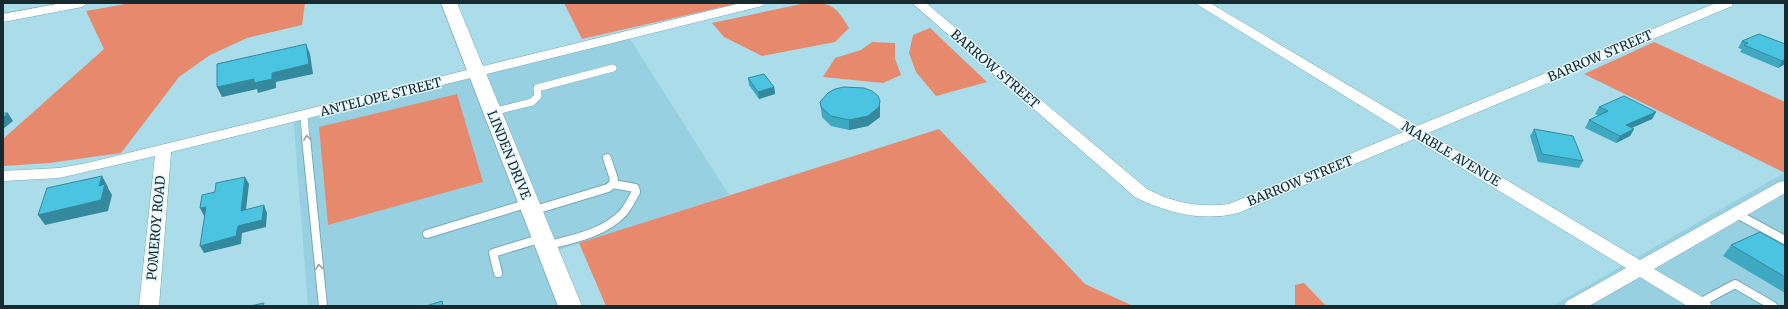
<svg xmlns="http://www.w3.org/2000/svg" width="1788" height="309" font-family="Merriweather,serif">
  <rect width="100%" height="100%" fill="#abdcea"/>
  <!-- built -->
  <path fill="#97d1e1" d="M627 34 729 195 559 250 484 69Z
    M468 73 559 306H308L293 113Z
    M1784 173 1785 306H1552Z"/>
  <!-- green -->
  <path fill="#e6896d" d="M131 3H305L302 25 247 38 210 55 179 77 121 153 49 163 3 166V139L104 49 86 11Z
    M564 3H739L582 39Z
    M806 3C832 3 835 5 849 28L835 42 762 56 724 37 712 23Z
    M930 28 987 82 936 96 916 72 909 53 913 35Z
    M872 42 895 43V59L901 75 883 83 823 77 835 58 861 50Z
    M1654 42 1785 102V173L1584 74Z
    M457 94 483 182 328 225 319 127Z
    M939 129 1085 284 1133 306H606L579 243Z
    M1304 283 1326 306H1295V285Z"/>
  <g fill="none" stroke-linecap="round" stroke-linejoin="round">
    <defs>
      <path id="service-far1" d="M492 112 532 102 538 96 537 88 613 68
        M304 116 306 139"/>
      <path id="service" d="M306 138 323 306
        M532 211 608 188 613 184 614 179 607 158
        M1735 213 1785 240
        M427 234 529 203
        M546 246C572 239 603 234 623 213 628 207 632 199 636 192L635 188 613 184
        M498 273 493 253 542 238
        M1694 306 1735 284 1773 306"/>
      <path id="minor" d="M62 3H88L82 7 3 22V14Z
        M741 3H763L762 6 171 152 159 306H139L155 156 59 178 3 181V171L59 168 87 163Z
        M912 3H926L1147 189C1174 203 1199 208 1229 204L1403 132 1195 3H1210L1417 126 1716 3H1733L1732 6 1428 133 1640 260 1779 182 1785 181V193L1654 269 1709 301 1712 306H1687L1640 277 1589 306H1564L1567 301 1626 268 1414 139 1238 213C1203 222 1167 213 1135 197Z"/>
      <path id="tertiary" d="M441 3H457L582 306H558Z"/>
    </defs>
    <!-- service-far1 casing -->
    <use href="#service-far1" stroke="#79a8b6" stroke-width="8"/>
    <!-- service casing -->
    <use href="#service" stroke="#79a8b6" stroke-width="10"/>
    <!-- minor casing -->
    <use href="#minor" stroke="#79a8b6" stroke-width="1"/>
    <!-- tertiary casing -->
    <use href="#tertiary" stroke="#79a8b6" stroke-width="1"/>
    <!-- service-far1 -->
    <use href="#service-far1" stroke="#fff" stroke-width="7"/>
    <!-- service -->
    <use href="#service" stroke="#fff" stroke-width="8"/>
    <!-- minor -->
    <use href="#minor" fill="#fff" fill-rule="evenodd"/>
    <!-- tertiary -->
    <use href="#tertiary" fill="#fff" fill-rule="evenodd"/>
  </g>
  <!-- wall -->
  <path fill="#40a9c2" d="M1759 34 1785 64 1778 68 1740 52 1742 49 1738 48 1742 41Z
    M748 78 774 87 775 94 759 99 749 85Z
    M880 101V117L868 126 849 130 831 126 822 117 820 102Z
    M1599 107 1656 112 1652 119 1632 128 1634 129 1630 136 1616 143 1585 128 1589 120 1599 116 1595 114Z
    M1534 129 1583 161 1579 168 1538 162 1530 136Z
    M1731 245 1785 246V293L1723 256Z"/>
  <!-- shaded-wall -->
  <path fill="#34899e" d="M306 44 310 54 313 74 276 82V88L258 93 257 89 222 97 217 87 272 73Z
    M1785 59V64L1778 68 1782 61Z
    M774 87 775 94 759 99 758 92Z
    M880 101V117L868 126 849 130V120Z
    M1656 112 1652 119 1622 132 1626 125Z
    M8 113 13 121 3 129V118Z
    M1634 129 1630 136 1616 143 1620 136Z
    M102 176 108 187V188L112 195 108 211 45 225 38 215 99 186Z
    M245 177 249 184 245 218 241 211Z
    M264 205 267 213 266 227 242 233 241 244 204 253 200 246 238 226Z
    M206 207 210 214 204 216 200 208Z"/>
  <!-- building -->
  <path fill="#4bc4e2" stroke="#34899e" d="M1759 34 1785 44V59L1782 61 1744 45 1748 43 1742 41Z
    M306 44 309 64 272 73V79L254 83V79L217 87V64Z
    M764 74 774 87 758 92 748 78Z
    M844 87 864 88 872 91 878 96 880 101 879 107 868 116 849 120 831 116 821 107 820 102 828 93 835 89Z
    M1624 96 1656 112 1626 125 1634 129 1620 136 1589 120 1608 111 1599 107Z
    M3 113H8L3 118Z
    M1534 129 1573 136 1583 161 1542 154Z
    M102 176 99 186 105 184 101 200 38 215 47 188Z
    M245 177 241 211 264 205 262 220 238 226 236 236 200 246 206 207 200 208 202 195 215 192 216 183Z
    M1760 232 1785 246V277L1731 245Z
    M442 301 443 306H426Z
    M264 303 263 306H250Z"/>
  <!-- one-way arrows -->
  <defs><path id="oneway-chevron" d="M-2-3.5L2.5 0L-2 3.5" fill="none" stroke-width="1.6" stroke-linecap="round" stroke-linejoin="round"/></defs>
  <g stroke="#979fa2">
    <use href="#oneway-chevron" transform="translate(307 138) rotate(-96)"/>
    <use href="#oneway-chevron" transform="translate(319 267) rotate(-96)"/>
  </g>
  <g text-anchor="middle" dominant-baseline="central" stroke-width="3" stroke-linejoin="round" paint-order="stroke">
    <!-- street labels -->
    <g font-size="13" fill="#172a30" stroke="#e4f7fd">
      <text transform="translate(1600 56) rotate(-23)">BARROW STREET</text>
      <text transform="translate(995 69) rotate(41)">BARROW STREET</text>
      <text transform="translate(381 97) rotate(-14)">ANTELOPE STREET</text>
      <text transform="translate(1451 154) rotate(31)">MARBLE AVENUE</text>
      <text transform="translate(509 155) rotate(68)">LINDEN DRIVE</text>
      <text transform="translate(1300 181) rotate(-22)">BARROW STREET</text>
      <text transform="translate(156 228) rotate(-85)">POMEROY ROAD</text>
    </g>
  </g>
  <!-- border -->
  <rect width="1788" height="309" fill="none" stroke="#172a30" stroke-width="8"/>
</svg>
